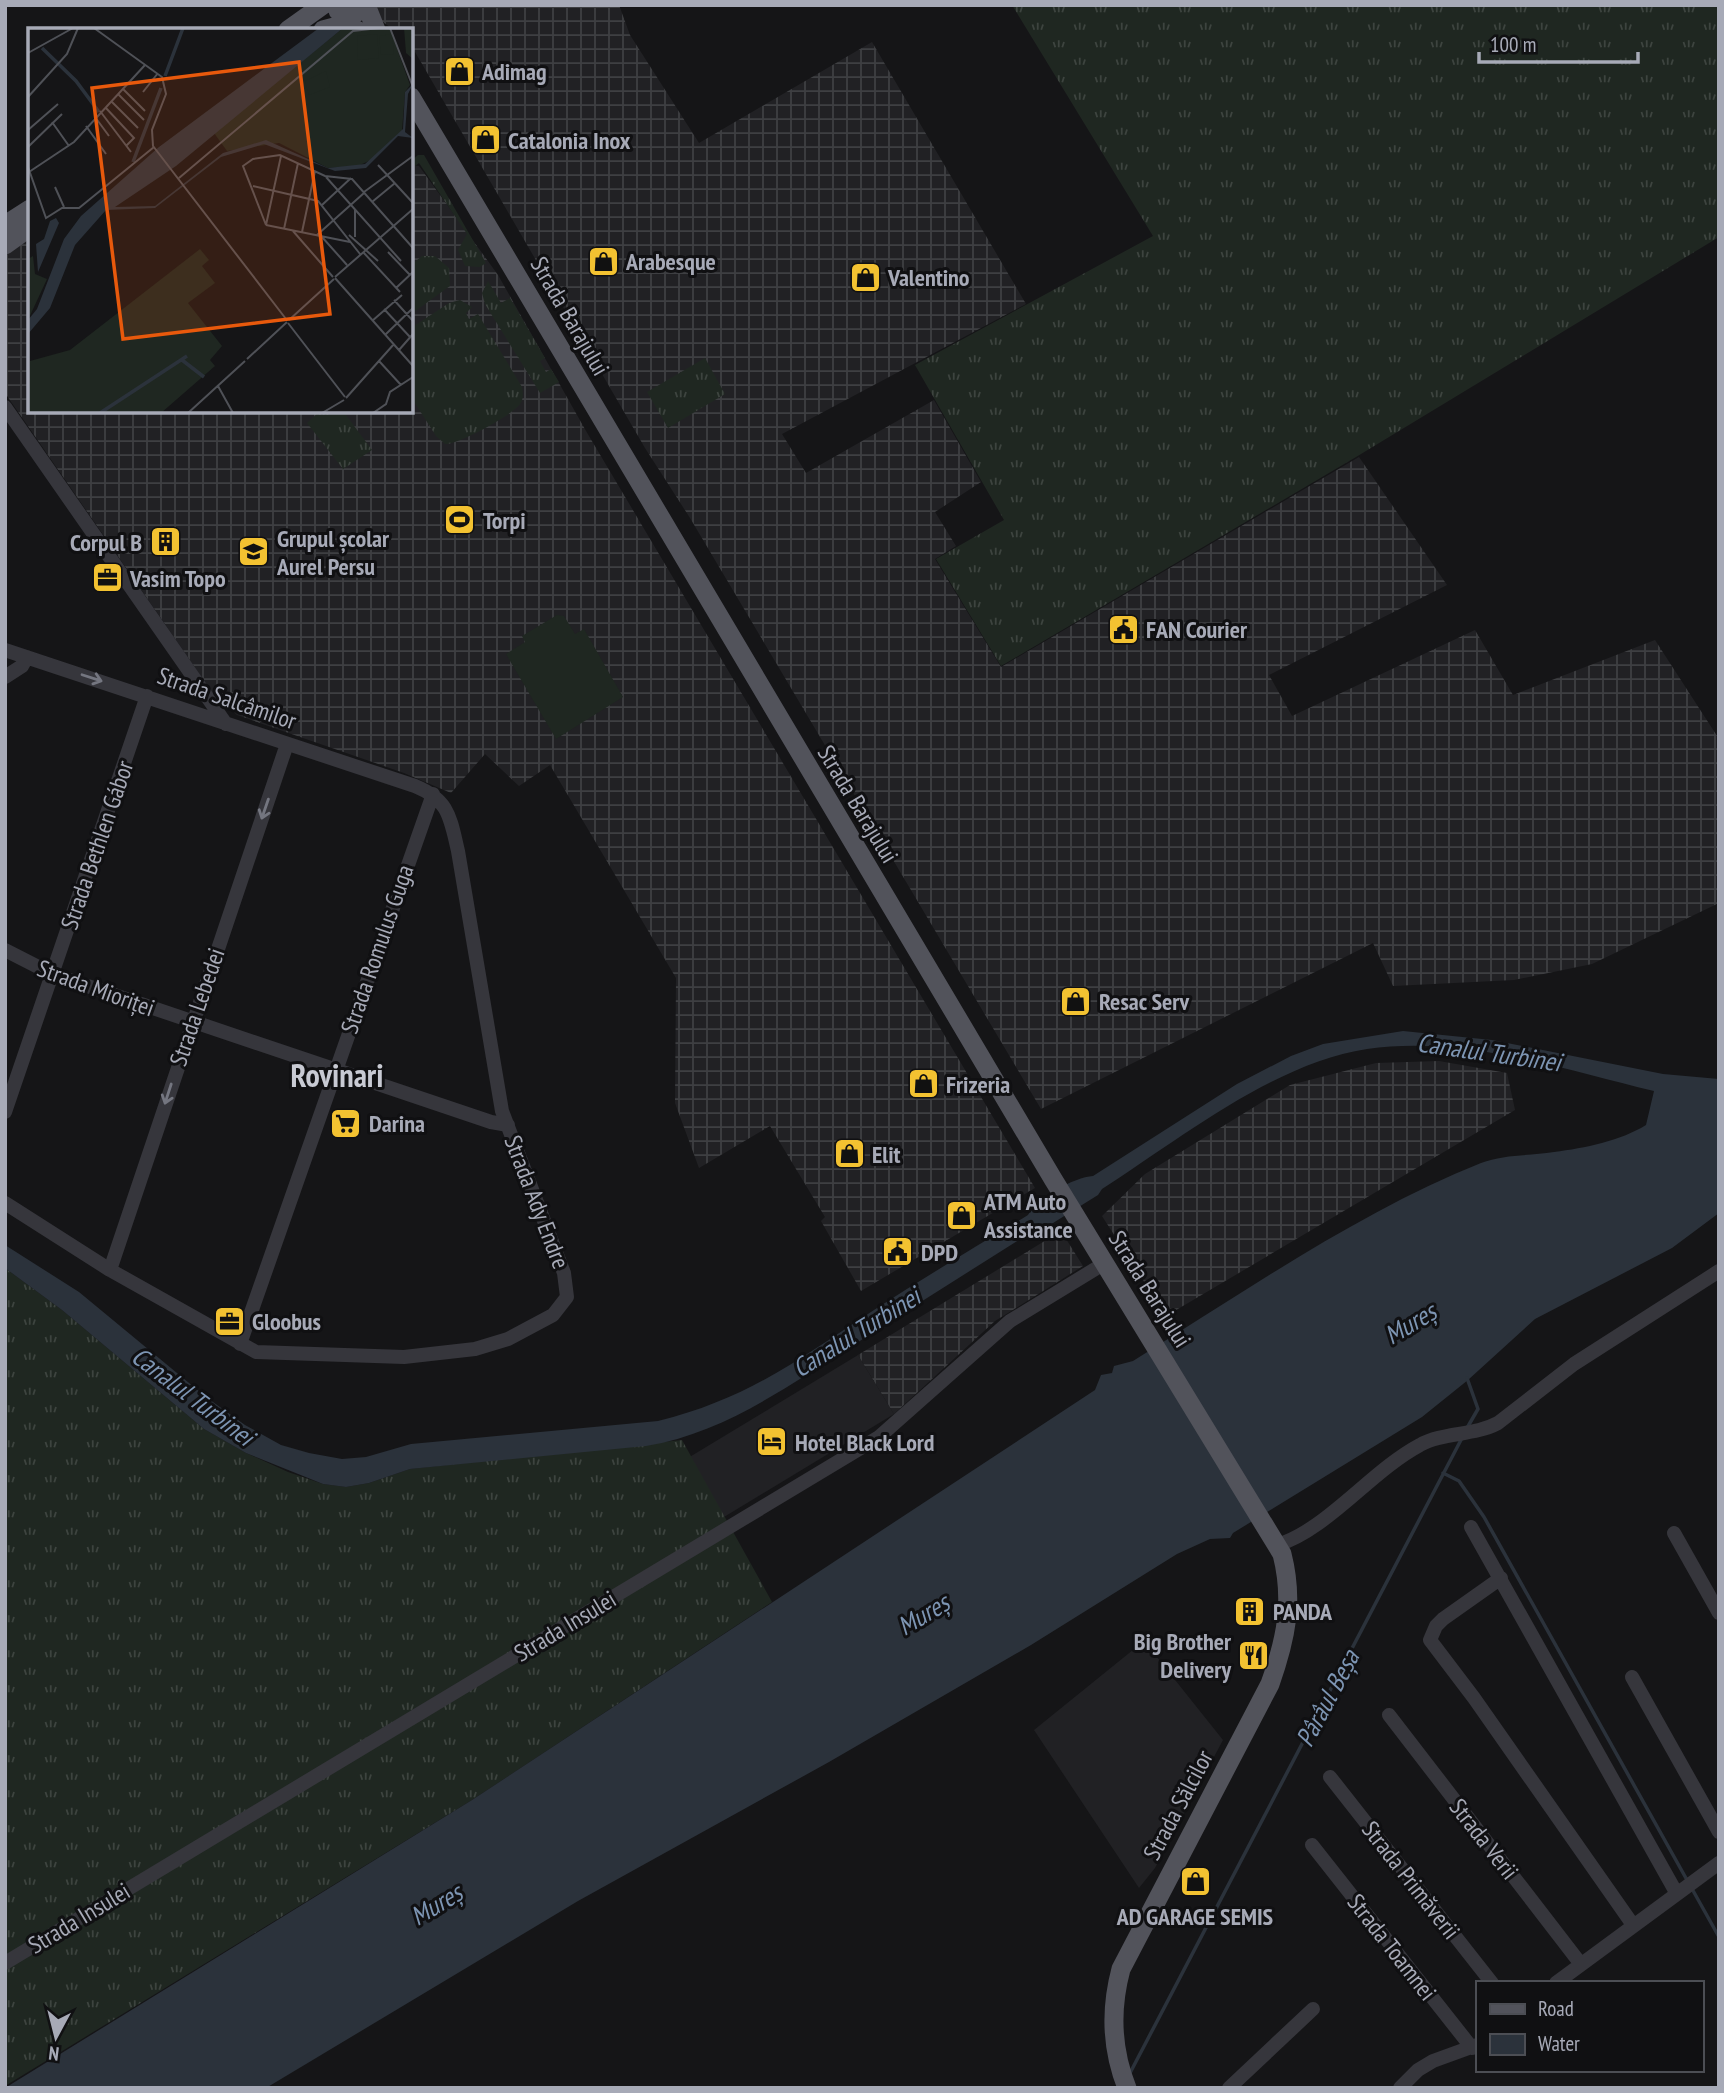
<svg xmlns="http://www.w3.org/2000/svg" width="1724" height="2093" font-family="'PT Sans Narrow',sans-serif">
  <defs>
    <pattern id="industrial-grid" width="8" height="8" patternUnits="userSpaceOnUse" patternTransform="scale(1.75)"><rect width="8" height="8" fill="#212124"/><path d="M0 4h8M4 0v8" fill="none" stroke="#3e3f42"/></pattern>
    <pattern id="grass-tufts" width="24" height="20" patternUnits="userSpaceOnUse" patternTransform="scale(1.75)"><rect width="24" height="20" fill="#1f2721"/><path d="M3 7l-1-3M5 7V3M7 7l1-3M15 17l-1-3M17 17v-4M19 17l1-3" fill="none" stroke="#3d443f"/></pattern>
  </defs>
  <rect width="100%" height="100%" fill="#151517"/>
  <!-- built -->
  <path fill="#212124" d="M858 1355 894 1414 719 1520 683 1461Z
    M1144 1641 1223 1740 1155 1868 1139 1888 1034 1730Z"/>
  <!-- industrial -->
  <path fill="url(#industrial-grid)" d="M375 5H619L630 35 699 143 872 42 1026 304 782 434 806 473 934 400 981 482 935 512 956 546 935 559 1001 667 1359 457 1447 585 1269 675 1292 716 1475 630 1513 695 1655 640 1719 739V903L1592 964 1514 980 1393 986 1373 943 1041 1109 690 518 645 448 411 45V30H394L376 17Z
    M411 165 419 166 498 275 586 431 1035 1188 861 1291 821 1221 825 1217 770 1126 699 1168 675 1103 676 978 550 765 519 786 485 754 451 793 404 773 237 715 212 692 5 393V256L30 238V411H411Z
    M1439 1061 1507 1073 1515 1110 1166 1316 1102 1216 1145 1174 1290 1085 1376 1063Z
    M1061 1231 1083 1266 995 1321 894 1414 858 1355Z"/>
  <!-- grass -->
  <path fill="url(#grass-tufts)" d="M1012 5H1719V237L1356 457 1001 666 936 559 1004 520 915 365 1153 236Z
    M418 155H424L486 263 480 267 465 266 458 250 467 234 419 163 411 169V161Z
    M435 256 449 268 450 286 411 314V265L422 256Z
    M488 281 501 303 510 298 545 358 540 361 546 372 551 369 559 382 540 393 485 304 482 293Z
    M460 300 472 307 466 313 469 319 478 314 522 387C523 393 524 398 520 404 514 414 458 445 445 444L436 436 411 397V328L449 303Z
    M705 358 725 394 668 428 647 392Z
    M320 411H343L372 450 343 469 307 423Z
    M5 1268 62 1310 204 1429 246 1453 288 1472 323 1484 346 1487 369 1483 410 1469 682 1440 772 1602 472 1800 5 2086Z"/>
  <!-- pitch -->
  <path fill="#1f2721" d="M557 615 564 616 575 634 584 629 623 697 556 739 506 654 525 642 522 636Z"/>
  <!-- water -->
  <path fill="#2b323b" d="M1403 1031 1492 1040 1663 1074 1719 1079V1213L1672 1248 1535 1319 1468 1380 1422 1417 1233 1533 1230 1538 1210 1539 1177 1554 1031 1645 829 1762 578 1901 266 2088H5L472 1800 1095 1390 1101 1375 1112 1373 1114 1366 1133 1361C1243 1293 1360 1211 1481 1163 1504 1154 1530 1156 1554 1152 1585 1148 1620 1141 1646 1125L1654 1091C1562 1069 1463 1035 1367 1049 1274 1063 1180 1139 1102 1189L1098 1195 1045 1228H1038C976 1267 914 1306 852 1346 786 1387 724 1433 646 1446L410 1469 369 1483 346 1487 323 1484 246 1453 204 1429 62 1310 5 1268V1245L79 1292 206 1397 245 1425 281 1445 309 1453 342 1459 366 1457 411 1444 658 1421C748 1399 799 1359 874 1310 925 1277 977 1246 1028 1215 1038 1198 1074 1177 1093 1176L1237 1084 1291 1056 1323 1044Z"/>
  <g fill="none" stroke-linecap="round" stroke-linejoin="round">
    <!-- stream -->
    <path stroke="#2b323b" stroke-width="3.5" d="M1467 1378 1478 1409 1467 1428
      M1443 1473 1459 1481 1484 1517 1687 1880
      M1691 1887 1719 1937
      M1130 2073 1462 1438"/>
    <!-- minor -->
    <path stroke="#36363c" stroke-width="14" d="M5 407 226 724
      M5 650 415 786C449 800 450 817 458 851L502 1111 564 1273 567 1297 553 1315 508 1339 475 1349 404 1357 256 1352 110 1270 5 1203
      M5 677 22 666 27 657
      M5 950 52 974 491 1122 508 1125
      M5 1112 147 696
      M110 1270 287 744
      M240 1344 433 794
      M1471 1527 1677 1894
      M1674 1533 1719 1613
      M1277 1545C1327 1530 1371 1471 1420 1445 1443 1432 1474 1436 1498 1423L1574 1364 1719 1271
      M1501 1578 1443 1619 1436 1626 1430 1640 1474 1698 1633 1925
      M1632 1677 1719 1832
      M1389 1715 1580 1963
      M1330 1777 1492 1983
      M1312 1845 1472 2048
      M5 1963 879 1437 1010 1321 1105 1263
      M1556 1983 1719 1863
      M1229 2088 1313 2009
      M1400 2088 1418 2070 1433 2061 1477 2045"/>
    <!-- major -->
    <path stroke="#52535b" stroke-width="19" d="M337 5 338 11 347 17 356 13 361 5
      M366 5 376 30
      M288 30 323 5
      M323 30 338 26 357 30
      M411 97 1053 1179 1282 1554C1294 1601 1286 1639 1270 1684L1121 1969C1110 2010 1111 2048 1127 2088
      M5 225 30 209
      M5 245 30 227"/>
  </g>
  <!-- one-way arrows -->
  <defs><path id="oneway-shaft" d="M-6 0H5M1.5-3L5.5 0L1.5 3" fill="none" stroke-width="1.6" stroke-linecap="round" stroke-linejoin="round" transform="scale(1.75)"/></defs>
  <g stroke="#747680">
    <use href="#oneway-shaft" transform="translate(92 678) rotate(18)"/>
    <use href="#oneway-shaft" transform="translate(265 809) rotate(109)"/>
    <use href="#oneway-shaft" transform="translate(168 1094) rotate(108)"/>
  </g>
  <!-- icons -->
  <defs>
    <symbol id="shop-square" viewBox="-11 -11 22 22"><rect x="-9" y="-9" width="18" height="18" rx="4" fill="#f3c231" stroke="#101012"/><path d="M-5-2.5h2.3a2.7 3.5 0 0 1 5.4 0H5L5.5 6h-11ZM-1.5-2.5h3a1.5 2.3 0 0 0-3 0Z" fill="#111"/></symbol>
    <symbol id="stadium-square" viewBox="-11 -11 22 22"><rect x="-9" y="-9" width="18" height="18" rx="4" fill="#f3c231" stroke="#101012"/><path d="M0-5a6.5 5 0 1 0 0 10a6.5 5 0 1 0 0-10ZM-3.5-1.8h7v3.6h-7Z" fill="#111"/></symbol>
    <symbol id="building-square" viewBox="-11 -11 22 22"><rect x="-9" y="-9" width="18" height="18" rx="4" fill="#f3c231" stroke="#101012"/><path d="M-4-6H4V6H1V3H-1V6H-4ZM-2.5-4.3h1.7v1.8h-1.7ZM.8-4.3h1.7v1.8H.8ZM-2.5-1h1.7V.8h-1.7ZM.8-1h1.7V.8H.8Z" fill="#111"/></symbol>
    <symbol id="school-square" viewBox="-11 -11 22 22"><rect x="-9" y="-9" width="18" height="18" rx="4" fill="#f3c231" stroke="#101012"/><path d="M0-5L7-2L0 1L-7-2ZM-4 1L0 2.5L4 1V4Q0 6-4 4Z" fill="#111"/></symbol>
    <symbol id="office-square" viewBox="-11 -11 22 22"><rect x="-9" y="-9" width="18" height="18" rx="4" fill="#f3c231" stroke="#101012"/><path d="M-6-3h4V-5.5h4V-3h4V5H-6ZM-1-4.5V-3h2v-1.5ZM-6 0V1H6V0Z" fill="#111"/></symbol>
    <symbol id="civic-square" viewBox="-11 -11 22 22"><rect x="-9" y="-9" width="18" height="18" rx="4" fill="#f3c231" stroke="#101012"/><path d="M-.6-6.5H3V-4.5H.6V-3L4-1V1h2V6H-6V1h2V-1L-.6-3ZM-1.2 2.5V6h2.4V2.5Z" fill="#111"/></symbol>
    <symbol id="supermarket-square" viewBox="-11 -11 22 22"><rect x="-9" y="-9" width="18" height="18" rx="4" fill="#f3c231" stroke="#101012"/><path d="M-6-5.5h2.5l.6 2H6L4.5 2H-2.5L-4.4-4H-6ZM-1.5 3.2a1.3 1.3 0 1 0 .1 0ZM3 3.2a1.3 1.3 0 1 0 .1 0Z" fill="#111"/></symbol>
    <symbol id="hotel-square" viewBox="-11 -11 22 22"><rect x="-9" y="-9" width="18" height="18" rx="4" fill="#f3c231" stroke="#101012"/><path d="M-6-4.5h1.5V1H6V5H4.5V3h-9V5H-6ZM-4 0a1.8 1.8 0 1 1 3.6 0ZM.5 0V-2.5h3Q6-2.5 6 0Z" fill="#111"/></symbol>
    <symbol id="restaurant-square" viewBox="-11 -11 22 22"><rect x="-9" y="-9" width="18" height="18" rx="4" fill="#f3c231" stroke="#101012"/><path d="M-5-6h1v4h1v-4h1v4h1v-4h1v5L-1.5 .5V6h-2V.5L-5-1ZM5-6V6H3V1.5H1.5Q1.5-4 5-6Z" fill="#111"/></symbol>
  </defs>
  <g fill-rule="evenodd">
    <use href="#shop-square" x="442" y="54" width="35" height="35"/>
    <use href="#shop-square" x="468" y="122" width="35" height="35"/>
    <use href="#shop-square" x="586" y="244" width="35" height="35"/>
    <use href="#shop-square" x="848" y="260" width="35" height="35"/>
    <use href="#stadium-square" x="442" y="502" width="35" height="35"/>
    <use href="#building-square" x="148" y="524" width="35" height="35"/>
    <use href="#school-square" x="236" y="534" width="35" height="35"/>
    <use href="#office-square" x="90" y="560" width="35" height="35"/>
    <use href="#civic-square" x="1106" y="612" width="35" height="35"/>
    <use href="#shop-square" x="1058" y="984" width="35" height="35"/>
    <use href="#shop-square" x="906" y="1066" width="35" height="35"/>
    <use href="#supermarket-square" x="328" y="1106" width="35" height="35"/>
    <use href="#shop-square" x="832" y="1136" width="35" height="35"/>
    <use href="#shop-square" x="944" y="1198" width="35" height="35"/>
    <use href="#civic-square" x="880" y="1234" width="35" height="35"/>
    <use href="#office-square" x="212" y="1304" width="35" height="35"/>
    <use href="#hotel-square" x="754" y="1424" width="35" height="35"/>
    <use href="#building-square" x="1232" y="1594" width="35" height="35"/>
    <use href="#restaurant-square" x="1236" y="1638" width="35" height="35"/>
    <use href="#shop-square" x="1178" y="1864" width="35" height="35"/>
  </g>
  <g text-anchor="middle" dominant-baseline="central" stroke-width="6" stroke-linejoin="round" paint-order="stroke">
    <!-- poi labels -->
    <g font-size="24" font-weight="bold" fill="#a7aab7" stroke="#101012" text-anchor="start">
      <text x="482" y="71">Adimag</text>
      <text x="508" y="140">Catalonia Inox</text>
      <text x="626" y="261">Arabesque</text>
      <text x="888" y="277">Valentino</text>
      <text x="483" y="520">Torpi</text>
      <text x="277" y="538">Grupul școlar<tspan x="277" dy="28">Aurel Persu</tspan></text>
      <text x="142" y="542" text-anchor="end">Corpul B</text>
      <text x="130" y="578">Vasim Topo</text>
      <text x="1146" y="629">FAN Courier</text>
      <text x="1099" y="1001">Resac Serv</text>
      <text x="946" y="1084">Frizeria</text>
      <text x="369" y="1123">Darina</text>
      <text x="872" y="1154">Elit</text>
      <text x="984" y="1201">ATM Auto<tspan x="984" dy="28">Assistance</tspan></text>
      <text x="921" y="1252">DPD</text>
      <text x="252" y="1321">Gloobus</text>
      <text x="795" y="1442">Hotel Black Lord</text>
      <text x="1273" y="1611">PANDA</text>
      <text x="1231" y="1641" text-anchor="end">Big Brother<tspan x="1231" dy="28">Delivery</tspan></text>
      <text x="1195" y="1916" text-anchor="middle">AD GARAGE SEMIS</text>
    </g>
    <!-- street labels -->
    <g font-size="24" fill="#a7aab7" stroke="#101012">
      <text transform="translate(570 316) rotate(60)">Strada Barajului</text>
      <text transform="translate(227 698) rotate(19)">Strada Salcâmilor</text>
      <text transform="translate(858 804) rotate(59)">Strada Barajului</text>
      <text transform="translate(97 845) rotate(-71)">Strada Bethlen Gábor</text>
      <text transform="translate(377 949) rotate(-71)">Strada Romulus Guga</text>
      <text transform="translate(96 988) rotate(20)">Strada Mioriței</text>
      <text transform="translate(197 1007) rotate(-71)">Strada Lebedei</text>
      <text transform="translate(537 1202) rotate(69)">Strada Ady Endre</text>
      <text transform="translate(1150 1289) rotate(58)">Strada Barajului</text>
      <text transform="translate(565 1626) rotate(-31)">Strada Insulei</text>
      <text transform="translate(1178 1805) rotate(-62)">Strada Sălcilor</text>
      <text transform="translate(1484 1839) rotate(52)">Strada Verii</text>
      <text transform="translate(1411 1880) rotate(52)">Strada Primăverii</text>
      <text transform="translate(79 1918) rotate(-31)">Strada Insulei</text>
      <text transform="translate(1392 1947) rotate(52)">Strada Toamnei</text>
    </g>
    <!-- water labels -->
    <g font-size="26" font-style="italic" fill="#7d95b3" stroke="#101012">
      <text transform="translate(1489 1052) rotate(8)">Canalul Turbinei</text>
      <text transform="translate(1410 1323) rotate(-31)">Mureș</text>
      <text transform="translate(856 1332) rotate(-32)">Canalul Turbinei</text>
      <text transform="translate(193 1396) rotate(37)">Canalul Turbinei</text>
      <text transform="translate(923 1614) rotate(-31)">Mureș</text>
      <text transform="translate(1327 1698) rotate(-62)">Pârâul Beșa</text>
      <text transform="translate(436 1904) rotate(-31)">Mureș</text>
    </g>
    <!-- district labels -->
    <g font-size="32" font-weight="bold" fill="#c8cad3" stroke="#101012">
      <text x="337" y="1075">Rovinari</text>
    </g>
  </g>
  <!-- overview -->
  <g transform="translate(28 28)">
    <rect width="385" height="385" fill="#151517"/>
    <path d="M315 0 362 1 382 57 377 64 374 103 347 130 330 138 300 140 251 115 199 123 186 105ZM172 221 181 232 174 238 187 255 160 275 194 318 182 332 187 338 133 385H0L2 333 42 322ZM5 228 7 246 19 251 0 292V231Z" fill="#1f2721"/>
    <path d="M376 0H385V31L378 25ZM349 6 351 30 330 32 329 8ZM364 6 366 26 353 27 351 8ZM298 43 302 59 281 67 277 53Z" fill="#1f2721"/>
    <path d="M291 0H315L148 138 87 179 127 178 195 125 238 112 300 140 337 136 375 101 377 64 385 56 380 66 377 104 385 110 370 108 338 140 307 143 236 116 193 129 127 180 78 182 47 217 22 280 0 306V292L9 281 36 211 53 188 131 119ZM28 190 31 195 10 244 8 216 16 211 22 193Z" fill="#2b323b"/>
    <path fill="none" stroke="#2b323b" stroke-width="3.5" d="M14 20 48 53 71 84M137 48 155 0M105 134 133 60M154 332 176 349M72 385 159 328"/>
    <path fill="none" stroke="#4f5157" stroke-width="2" d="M66 0 134 49 138 66 124 102 125 118 258 291M362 0 385 59M0 25 45 0M95 61 117 83M115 64 130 45M90 66 116 92M0 69 39 26 50 0M83 73 110 100M77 79 106 110 98 118M72 83 103 124M67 89 81 108M24 94 41 118M58 98 78 126M0 102 30 76M0 119 34 86M350 137 385 175M0 139 18 190 34 180H51L126 119M1 144 46 114 117 37M298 149 373 233M151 150 325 3 351 0M225 158 290 173 332 226M27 159 36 179M336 164 385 128M344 174 367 155M294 177 323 150M327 182V209M238 197 215 138 225 131 252 127 297 148 324 151 385 220M238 197 322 214M238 197 253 128M256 201 270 135M265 203 305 249M274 204 287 143M289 207 336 165M321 207 350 233M294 209 319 237M335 224 372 264M360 224 382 247M307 249 385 181M307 250 385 338M368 260 385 244M366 272 385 293M356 281 382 309M261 292 306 251M344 293 374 267M260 295 317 369M358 306 385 280M371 322 385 306M219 331 259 294M351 333 373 357M190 358 205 385M318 370 366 316M160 385 217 333M294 385 316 372M345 385 358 376 362 364 385 349"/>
    <path fill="#e8590c" fill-opacity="0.15" stroke="#e8590c" stroke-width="3.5" d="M271 34 302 286 95 311 64 60Z"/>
    <rect width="385" height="385" fill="none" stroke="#a7aab7" stroke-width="3.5"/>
  </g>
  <!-- border -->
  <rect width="1724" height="2093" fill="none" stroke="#a7aab7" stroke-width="14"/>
  <!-- legend -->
  <rect x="1476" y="1981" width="228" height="91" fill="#101012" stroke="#4c4e54" stroke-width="2"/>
  <rect x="1490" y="2004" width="35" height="10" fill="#52535b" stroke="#4c4e54" stroke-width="2"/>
  <text x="1538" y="2016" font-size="21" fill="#a7aab7">Road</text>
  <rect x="1490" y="2034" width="35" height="21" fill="#2b323b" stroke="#4c4e54" stroke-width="2"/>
  <text x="1538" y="2051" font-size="21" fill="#a7aab7">Water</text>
  <!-- north arrow -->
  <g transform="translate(56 2037) rotate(187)" stroke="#101012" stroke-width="5" paint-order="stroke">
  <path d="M0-5L12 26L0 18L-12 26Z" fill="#a7aab7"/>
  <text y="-10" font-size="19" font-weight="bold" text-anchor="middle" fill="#a7aab7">N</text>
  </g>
  <!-- scale -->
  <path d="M1479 52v10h159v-10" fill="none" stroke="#a7aab7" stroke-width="3.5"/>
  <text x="1490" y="52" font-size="21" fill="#a7aab7" stroke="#101012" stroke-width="5" paint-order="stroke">100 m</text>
</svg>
